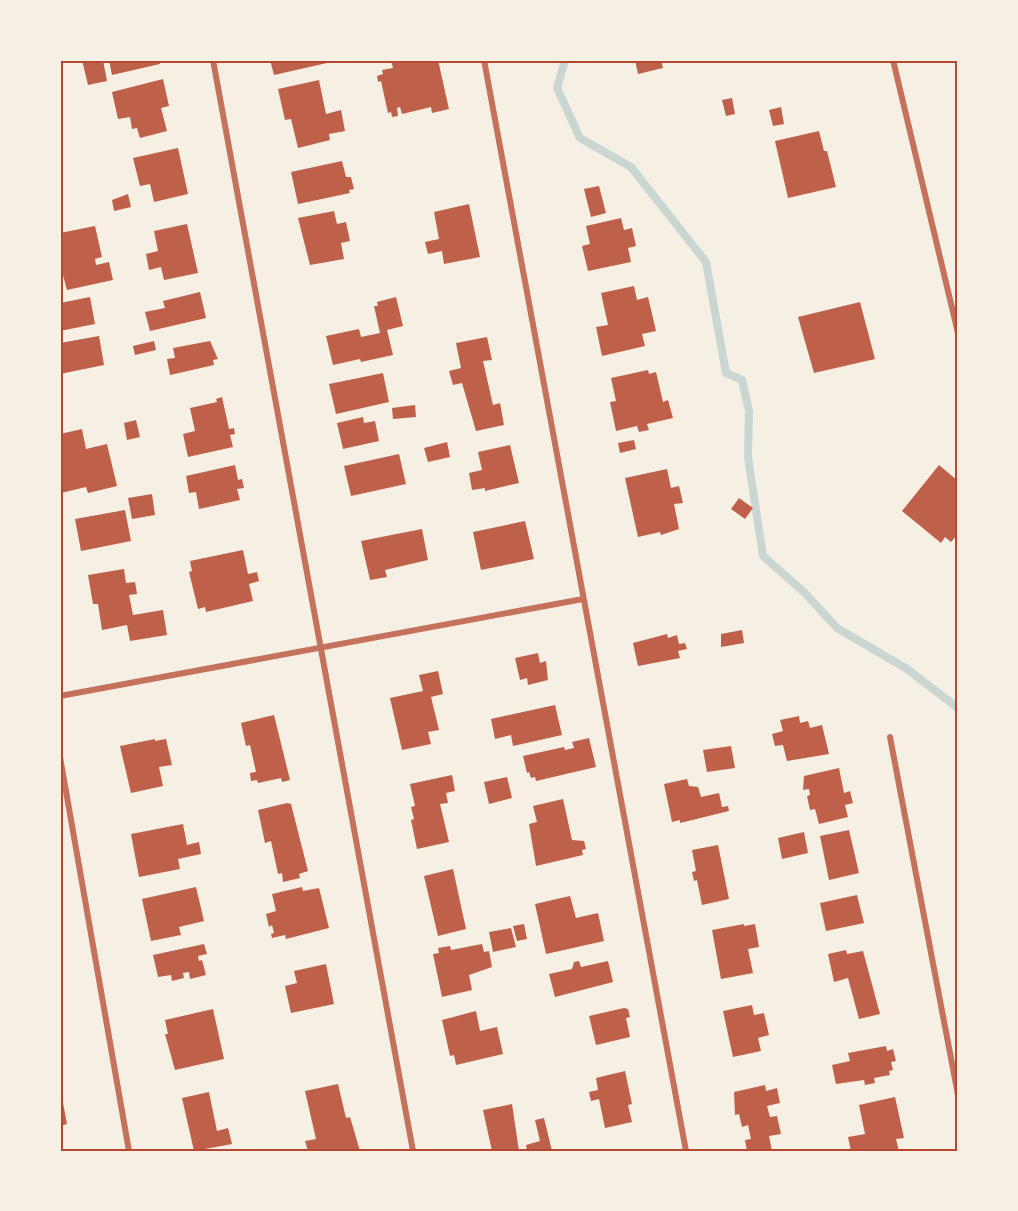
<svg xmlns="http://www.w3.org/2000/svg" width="1018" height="1211" font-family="Ubuntu,sans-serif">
  <rect width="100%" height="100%" fill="#f6efe4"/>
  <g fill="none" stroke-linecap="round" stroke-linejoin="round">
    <!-- stream -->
    <path stroke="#c9d6d2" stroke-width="8" d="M565 60 557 88 580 138 631 167 706 262 726 373 742 380 749 411 748 457 763 556 804 592 837 628 907 669 958 708"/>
  </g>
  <!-- building -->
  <path fill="#bf614a" d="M82 60H103L107 81 88 85Z
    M109 60H159L160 64 112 75Z
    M270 60H327V63L274 75Z
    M391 60H438L449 109 432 113 431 107 402 114 400 107 397 108 398 116 392 117 391 112 388 113 381 81 378 82 377 76 383 74 382 70 393 68Z
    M635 60H661L663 68 638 74Z
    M163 79 169 106 161 108 167 131 140 138 137 128 132 129 130 117 118 119 112 92Z
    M319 80 326 114 341 110 345 131 329 134 330 140 298 148 291 119 285 120 278 89Z
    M732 98 735 114 726 116 722 100Z
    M781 107 784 124 773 126 769 110Z
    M819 131 824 151H827L836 187 788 198 775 141Z
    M178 148 188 194 154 202 150 184 140 186 133 158Z
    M342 161 346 177H351L354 189 349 190 350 193 298 204 291 172Z
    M599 186 606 213 591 217 584 189Z
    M128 194 131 207 114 211 112 200Z
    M469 204 480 257 444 264 442 251 428 254 425 242 439 239 434 212Z
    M334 211 337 224 346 222 350 241 341 243 344 259 310 265 298 218Z
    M621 218 624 230 632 228 636 246 628 248 631 262 588 271 582 246 590 244 586 226Z
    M187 224 198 273 164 280 161 267 149 270 146 254 158 251 154 231Z
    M95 226 102 257 95 259 96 265 109 262 113 280 67 290 60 264V233Z
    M634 286 637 300 648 297 656 331 642 334 645 346 602 356 596 327 608 325 601 293Z
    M200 292 206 318 150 331 145 312 165 308 163 301Z
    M90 297 95 324 60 331V303Z
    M396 297 403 326 387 330 393 355 361 362 360 359 333 365 326 336 359 329 361 337 380 333 374 306H378L377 302Z
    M860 302 875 359 814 373 798 317Z
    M99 336 104 365 60 374V343Z
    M487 337 492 360 483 361 493 405 500 403 504 425 476 431 462 383 453 385 449 371 461 368 456 343Z
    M154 341 156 350 135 355 133 346Z
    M210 341 218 359 213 360 214 365 170 375 167 359 175 358 173 348Z
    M648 370 649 374 656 372 663 402 668 400 673 418 647 424 649 430 639 432 637 426 616 431 610 402 616 401 611 378Z
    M383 373 389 402 336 414 329 384Z
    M222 397 229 429 234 428 235 434 230 435 233 447 188 457 183 434 195 431 190 408 217 402 216 399Z
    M415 405 416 417 393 419 392 408Z
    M363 417 364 423 375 421 379 441 343 449 337 423Z
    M136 420 140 437 127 440 124 423Z
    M82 429 86 449 107 444 117 486 88 493 86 487 61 493 60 434Z
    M634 440 636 449 620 453 618 443Z
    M447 442 450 457 428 462 424 448Z
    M510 445 519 483 485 491V488L472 490 469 473 482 470 478 452Z
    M399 454 406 484 351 496 344 466Z
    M235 465 238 480 242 479 244 488 237 489 240 500 199 509 196 492 189 493 186 476Z
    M939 465 958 481V534L951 542 945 537 941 543 902 511Z
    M667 469 671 488 679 486 683 503 674 504 679 529 661 535 660 532 638 537 625 478Z
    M152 494 155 515 132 519 128 498Z
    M739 498 753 508 745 519 731 509Z
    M125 510 131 541 81 551 75 519Z
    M525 521 534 559 481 570 473 532Z
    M422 529 428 560 385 570 387 577 370 580 361 541Z
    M243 550 248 574 257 572 259 581 249 584 253 601 206 612 205 607 198 609 189 572 192 571 190 561Z
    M124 569 126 583 135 582 137 594 129 595 133 615 163 610 167 635 130 641 127 625 102 630 98 604H93L88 575Z
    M742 630 744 643 721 647V634Z
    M667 634 668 638 677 635 679 644 685 643 687 649 678 651 680 658 638 666 633 643Z
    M538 653 540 663 546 661 548 680 528 685 527 678 520 680 515 658Z
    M438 671 443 694 431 697 439 730 428 732 431 744 402 750 390 698 423 691 419 675Z
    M555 705 562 735 513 746 511 735 495 739 491 719Z
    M274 715 290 780 282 782 281 778 258 783 257 780 251 781 250 773 256 772 250 745 246 746 241 723Z
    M799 716 800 723 808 721 810 728 822 725 829 754 787 761 783 745 775 746 772 734 783 731 780 720Z
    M589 738 596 767 536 781 535 777 531 778 529 772 527 773 523 756 564 747 565 750 574 748 572 742Z
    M155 739V741L166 739 172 765 159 767 163 786 131 793 120 746Z
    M731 746 735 768 707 772 703 750Z
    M839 768 844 793 850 791 853 803 845 805 848 817 819 824 815 809 810 810 807 796 810 795 809 789 803 790 804 776Z
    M452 775 455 791 446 793 448 803 440 804 449 842 417 849 411 820 414 819 411 807 415 806 410 784Z
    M507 777 512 798 489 804 484 782Z
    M687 779 689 786 698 787 701 797 719 793 722 807 728 806 729 811 680 823V820L672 822 664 784Z
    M563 799 572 840 584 841 586 849 582 850 583 855 536 866 529 824 537 822 533 806Z
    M287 803 291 804 308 871 299 874 300 878 283 882 282 873 278 874 271 841 265 843 258 810Z
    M183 824 187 845 199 842 201 854 178 859 180 869 139 877 131 834Z
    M849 830 859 873 829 880 820 836Z
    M804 832 808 853 782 859 778 838Z
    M718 845 729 899 702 905 697 880 694 881 692 872 696 871 692 850Z
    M453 869 466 929 438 936 424 876Z
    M196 887 204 921 179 927 181 935 151 941 142 899Z
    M302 887 303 891 319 888 329 928 286 939 285 935 272 938 271 934 274 933 272 925 269 927 266 914 276 911 272 894Z
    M857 895 864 923 826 931 820 903Z
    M570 896 576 918 598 913 604 941 546 954 535 904Z
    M524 924 527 939 517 941 513 926Z
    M744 924V926L755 924 759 947 748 949 753 973 721 979 712 930Z
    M511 928 516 947 493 952 489 932Z
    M204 944 207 954 198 956 199 961 202 960 206 975 190 979 189 972 183 973 184 978 172 981 171 975 158 977 153 955Z
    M482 944 484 952 489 951 492 967 469 975 472 990 442 997 433 954 439 953 438 948 450 946 451 950Z
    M846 950 847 954 863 951 880 1014 859 1019 848 978 834 982 828 954Z
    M579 961 581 967 608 961 613 982 555 997 549 974 572 969 574 962Z
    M326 964 334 1004 291 1013 285 986 297 983 294 971Z
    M752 1005 754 1015 764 1013 769 1035 758 1038 761 1051 733 1057 723 1011Z
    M624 1008 628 1009 630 1017 626 1018 630 1037 596 1045 589 1016Z
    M213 1009 224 1059 175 1070 165 1034H168L165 1020Z
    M476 1011 480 1031 497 1027 503 1054 456 1065 454 1055 450 1056 442 1020Z
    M886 1046 887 1051 893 1049 896 1061 891 1062 893 1070 889 1071 890 1075 874 1078 875 1083 865 1085 864 1080 836 1084 832 1065 850 1061 848 1053Z
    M625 1071 632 1104 628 1105 632 1122 605 1128 599 1099 591 1101 589 1092 598 1090 596 1078Z
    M338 1084 346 1118 350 1117 360 1151H308L305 1141 316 1139 305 1091Z
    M765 1085 766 1091 777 1088 780 1103 767 1106 770 1117 777 1116 781 1134 769 1136 772 1151H747L745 1140 751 1139 748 1125 742 1127 739 1114 735 1115 734 1092Z
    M61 1092 67 1124 60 1126V1093Z
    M209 1092 217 1131 228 1128 232 1144 194 1151 182 1098Z
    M895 1097 904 1138 896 1139 899 1151H851L848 1137 865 1134 859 1105Z
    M512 1104 519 1151H492L483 1110Z
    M544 1118 552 1151H527L526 1145 540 1141 535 1120Z"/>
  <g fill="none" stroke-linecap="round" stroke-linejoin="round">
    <!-- minor -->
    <path stroke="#c5725c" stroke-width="6" d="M213 60 413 1151
      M484 60 686 1151
      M893 60 958 333
      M60 696 583 599
      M890 737 958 1095
      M60 757 129 1151"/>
  </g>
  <!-- border -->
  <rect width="1018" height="1211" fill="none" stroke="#f6efe4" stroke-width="123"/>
  <rect x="62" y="62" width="894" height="1088" fill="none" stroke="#b5482f" stroke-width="2"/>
</svg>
